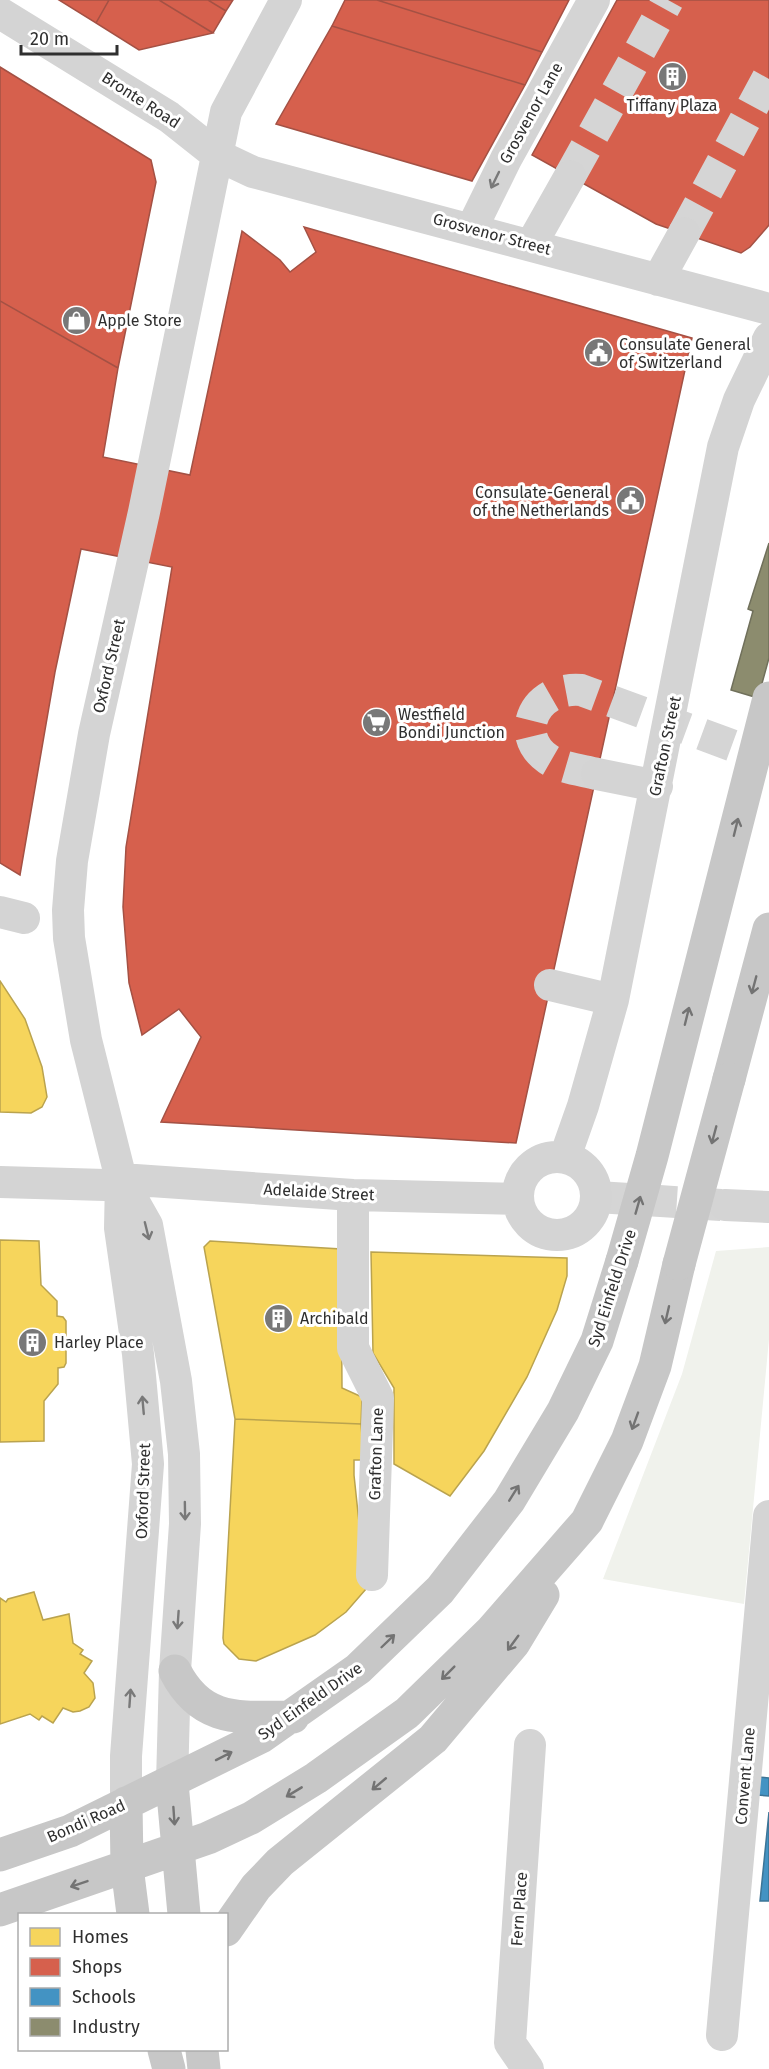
<svg xmlns="http://www.w3.org/2000/svg" width="769" height="2069" font-family="'Fira Sans',sans-serif">
  <rect width="100%" height="100%" fill="#fff"/>
  <!-- green -->
  <path fill="#f0f2ec" d="M769 1247V1339L744 1604 603 1579 682 1374 716 1251Z"/>
  <!-- homes -->
  <path fill="#f6d55c" stroke="#baa34e" stroke-width="1.5" d="M632 0H759L769 34V134L754 161 727 146 733 135 730 119 668 134 662 131 656 112 623 121 616 93 619 87 593 72 602 56 595 53 611 24 617 27Z
    M0 981 25 1019 42 1067 47 1097 42 1107 31 1113 0 1112Z
    M0 1240 39 1241 41 1285 57 1301V1316L63 1317 66 1321V1363L64 1367 58 1368V1384L44 1401V1441L0 1442Z
    M210 1241 341 1249 342 1388 362 1397 361 1424 235 1419 204 1247Z
    M371 1252 567 1258V1276L557 1310 527 1377 484 1451 450 1496 394 1464V1388L373 1353Z
    M235 1419 361 1424 364 1460H354V1475L366 1589 346 1612 315 1635 256 1661 239 1659 224 1644 223 1638Z
    M34 1592 43 1620 69 1614 73 1643 83 1650 80 1654 92 1661 84 1673 93 1683 95 1698 89 1707 80 1711 73 1712 63 1708 53 1723 42 1716 39 1720 30 1714 0 1724V1598L6 1602 8 1599Z"/>
  <!-- shops -->
  <path fill="#d6604d" stroke="#a45144" stroke-width="1.5" d="M59 0H109L96 23Z
    M109 0H159L213 33 139 50 96 23Z
    M159 0H208L226 11 213 33Z
    M208 0H233L226 11Z
    M345 0H377L542 52 525 85 332 26Z
    M377 0H569L542 52Z
    M617 0H769V225L750 247 741 253 656 224 532 155Z
    M332 26 525 85 472 181 276 124Z
    M0 67 151 160 156 182 118 368 0 301Z
    M304 227 692 338 516 1143 161 1122 201 1037 179 1009 142 1035 129 983 123 907 126 847 172 567 81 549 55 672 20 875 0 863V301L118 368 103 457 190 475 242 231 280 260 290 272 316 252Z"/>
  <!-- schools -->
  <path fill="#4393c3" stroke="#3d7597" stroke-width="1.5" d="M759 1777 769 1778V1796L757 1795Z
    M769 1812V1901H760Z"/>
  <!-- industry -->
  <path fill="#8c8c6e" stroke="#70705b" stroke-width="1.5" d="M769 543V658L758 698 731 690 753 611 748 609Z"/>
  <g fill="none" stroke-linecap="round" stroke-linejoin="round">
    <!-- minor-tunnel -->
    <path stroke="#d5d5d5" stroke-width="32" stroke-dasharray="32 16" stroke-linecap="butt" d="M570 176 668 0
      M684 233 769 76
      M597 774C581 770 561 768 548 759 512 734 536 686 581 690L769 759
      M597 1197 721 1205"/>
    <!-- minor -->
    <path stroke="#d4d4d4" stroke-width="32" d="M0 13 169 117 217 155 253 172 769 309
      M472 228 506 159 594 0
      M531 245 570 176
      M658 280 684 233
      M597 774 657 786
      M0 912 24 918
      M550 985 613 1000
      M518 1196a39 39 0 1 1 78 0a39 39 0 1 1-78 0Z
      M565 1157 583 1106 613 1000 723 447 739 400 769 338
      M121 1180 120 1228 138 1354 148 1464 126 1756V1803
      M0 1182 105 1185 121 1179 353 1195 518 1199
      M353 1195V1348L378 1398 372 1575
      M725 1205 769 1207
      M172 1783 175 1671 185 1524 184 1454 176 1381 147 1225 121 1179 86 1040 69 938 68 910 72 861 94 734 144 512 226 112 286 0
      M722 2035 769 1516
      M528 2069 510 2043 530 1745"/>
    <!-- major -->
    <path stroke="#c7c7c7" stroke-width="33" d="M729 1079 769 929
      M175 1671C202 1724 241 1717 293 1717
      M172 1783 184 1914
      M126 1803 127 1867 133 1914
      M0 1855 70 1831 261 1737 358 1669 440 1590 509 1501 563 1411 597 1341 622 1261
      M0 1910 208 1838 251 1818 316 1778 407 1713 491 1631 587 1521 627 1441 655 1366 679 1264
      M226 1930 256 1887 280 1862 433 1739 514 1643 543 1595
      M164 2050 169 2069
      M202 2050 204 2069"/>
    <!-- major-bridge -->
    <path stroke="#c7c7c7" stroke-width="33" d="M622 1261 652 1156 769 698
      M679 1264 729 1079"/>
  </g>
  <!-- one-way arrows -->
  <defs><path id="oneway-shaft" d="M-6 0H5M1.5-3L5.5 0L1.5 3" fill="none" stroke-width="1.6" stroke-linecap="round" stroke-linejoin="round" transform="scale(1.5)"/></defs>
  <g stroke="#797979">
    <use href="#oneway-shaft" transform="translate(495 180) rotate(116)"/>
    <use href="#oneway-shaft" transform="translate(147 1231) rotate(76)"/>
    <use href="#oneway-shaft" transform="translate(143 1405) rotate(-95)"/>
    <use href="#oneway-shaft" transform="translate(185 1511) rotate(89)"/>
    <use href="#oneway-shaft" transform="translate(178 1620) rotate(94)"/>
    <use href="#oneway-shaft" transform="translate(130 1698) rotate(-86)"/>
  </g>
  <g stroke="#737373">
    <use href="#oneway-shaft" transform="translate(736 827) rotate(-76)"/>
    <use href="#oneway-shaft" transform="translate(754 985) rotate(105)"/>
    <use href="#oneway-shaft" transform="translate(687 1016) rotate(-76)"/>
    <use href="#oneway-shaft" transform="translate(714 1135) rotate(105)"/>
    <use href="#oneway-shaft" transform="translate(638 1205) rotate(-74)"/>
    <use href="#oneway-shaft" transform="translate(667 1315) rotate(103)"/>
    <use href="#oneway-shaft" transform="translate(635 1421) rotate(110)"/>
    <use href="#oneway-shaft" transform="translate(514 1493) rotate(-58)"/>
    <use href="#oneway-shaft" transform="translate(388 1641) rotate(-44)"/>
    <use href="#oneway-shaft" transform="translate(513 1643) rotate(126)"/>
    <use href="#oneway-shaft" transform="translate(448 1673) rotate(135)"/>
    <use href="#oneway-shaft" transform="translate(224 1756) rotate(-27)"/>
    <use href="#oneway-shaft" transform="translate(379 1784) rotate(140)"/>
    <use href="#oneway-shaft" transform="translate(294 1792) rotate(149)"/>
    <use href="#oneway-shaft" transform="translate(174 1816) rotate(86)"/>
    <use href="#oneway-shaft" transform="translate(79 1884) rotate(161)"/>
  </g>
  <!-- icons -->
  <defs>
    <symbol id="building-disc" viewBox="-11 -11 22 22"><circle r="9.5" fill="#787878" stroke="#fff"/><path d="M-4-6H4V6H1V3H-1V6H-4ZM-2.5-4.3h1.7v1.8h-1.7ZM.8-4.3h1.7v1.8H.8ZM-2.5-1h1.7V.8h-1.7ZM.8-1h1.7V.8H.8Z" fill="#fff"/></symbol>
    <symbol id="shop-disc" viewBox="-11 -11 22 22"><circle r="9.5" fill="#787878" stroke="#fff"/><path d="M-5-2.5h2.3a2.7 3.5 0 0 1 5.4 0H5L5.5 6h-11ZM-1.5-2.5h3a1.5 2.3 0 0 0-3 0Z" fill="#fff"/></symbol>
    <symbol id="civic-disc" viewBox="-11 -11 22 22"><circle r="9.5" fill="#787878" stroke="#fff"/><path d="M-.6-6.5H3V-4.5H.6V-3L4-1V1h2V6H-6V1h2V-1L-.6-3ZM-1.2 2.5V6h2.4V2.5Z" fill="#fff"/></symbol>
    <symbol id="supermarket-disc" viewBox="-11 -11 22 22"><circle r="9.5" fill="#787878" stroke="#fff"/><path d="M-6-5.5h2.5l.6 2H6L4.5 2H-2.5L-4.4-4H-6ZM-1.5 3.2a1.3 1.3 0 1 0 .1 0ZM3 3.2a1.3 1.3 0 1 0 .1 0Z" fill="#fff"/></symbol>
  </defs>
  <g fill-rule="evenodd">
    <use href="#building-disc" x="656" y="60" width="33" height="33"/>
    <use href="#shop-disc" x="60" y="304" width="33" height="33"/>
    <use href="#civic-disc" x="582" y="336" width="33" height="33"/>
    <use href="#civic-disc" x="614" y="484" width="33" height="33"/>
    <use href="#supermarket-disc" x="360" y="706" width="33" height="33"/>
    <use href="#building-disc" x="262" y="1302" width="33" height="33"/>
    <use href="#building-disc" x="16" y="1326" width="33" height="33"/>
  </g>
  <g text-anchor="middle" dominant-baseline="central" stroke-width="6" stroke-linejoin="round" paint-order="stroke">
    <!-- street labels -->
    <g font-size="16" fill="#2f2f2f" stroke="#fff">
      <text transform="translate(141 100) rotate(33)">Bronte Road</text>
      <text transform="translate(531 113) rotate(-61)">Grosvenor Lane</text>
      <text transform="translate(492 234) rotate(15)">Grosvenor Street</text>
      <text transform="translate(109 666) rotate(-77)">Oxford Street</text>
      <text transform="translate(665 746) rotate(-78)">Grafton Street</text>
      <text transform="translate(319 1192) rotate(3)">Adelaide Street</text>
      <text transform="translate(612 1288) rotate(-72)">Syd Einfeld Drive</text>
      <text transform="translate(376 1454) rotate(-88)">Grafton Lane</text>
      <text transform="translate(143 1491) rotate(-88)">Oxford Street</text>
      <text transform="translate(310 1701) rotate(-35)">Syd Einfeld Drive</text>
      <text transform="translate(745 1776) rotate(-85)">Convent Lane</text>
      <text transform="translate(86 1821) rotate(-24)">Bondi Road</text>
      <text transform="translate(519 1909) rotate(-86)">Fern Place</text>
    </g>
    <!-- poi labels -->
    <g font-size="16" fill="#2f2f2f" stroke="#fff" text-anchor="start">
      <text x="672" y="105" text-anchor="middle">Tiffany Plaza</text>
      <text x="98" y="320">Apple Store</text>
      <text x="619" y="344">Consulate General<tspan x="619" dy="18">of Switzerland</tspan></text>
      <text x="609" y="492" text-anchor="end">Consulate-General<tspan x="609" dy="18">of the Netherlands</tspan></text>
      <text x="398" y="714">Westfield<tspan x="398" dy="18">Bondi Junction</tspan></text>
      <text x="300" y="1318">Archibald</text>
      <text x="54" y="1342">Harley Place</text>
    </g>
  </g>
  <!-- legend -->
  <rect x="18" y="1913" width="210" height="138" fill="#ffffff" stroke="#acacac" stroke-width="1.5"/>
  <rect x="30" y="1928" width="30" height="18" fill="#f6d55c" stroke="#acacac" stroke-width="1.5"/>
  <text x="72" y="1943" font-size="18" fill="#2f2f2f">Homes</text>
  <rect x="30" y="1958" width="30" height="18" fill="#d6604d" stroke="#acacac" stroke-width="1.5"/>
  <text x="72" y="1973" font-size="18" fill="#2f2f2f">Shops</text>
  <rect x="30" y="1988" width="30" height="18" fill="#4393c3" stroke="#acacac" stroke-width="1.5"/>
  <text x="72" y="2003" font-size="18" fill="#2f2f2f">Schools</text>
  <rect x="30" y="2018" width="30" height="18" fill="#8c8c6e" stroke="#acacac" stroke-width="1.5"/>
  <text x="72" y="2033" font-size="18" fill="#2f2f2f">Industry</text>
  <!-- scale -->
  <path d="M21 45v9h96v-9" fill="none" stroke="#2f2f2f" stroke-width="3"/>
  <text x="30" y="45" font-size="18" fill="#2f2f2f" stroke="#ffffff" stroke-width="4.5" paint-order="stroke">20 m</text>
</svg>
